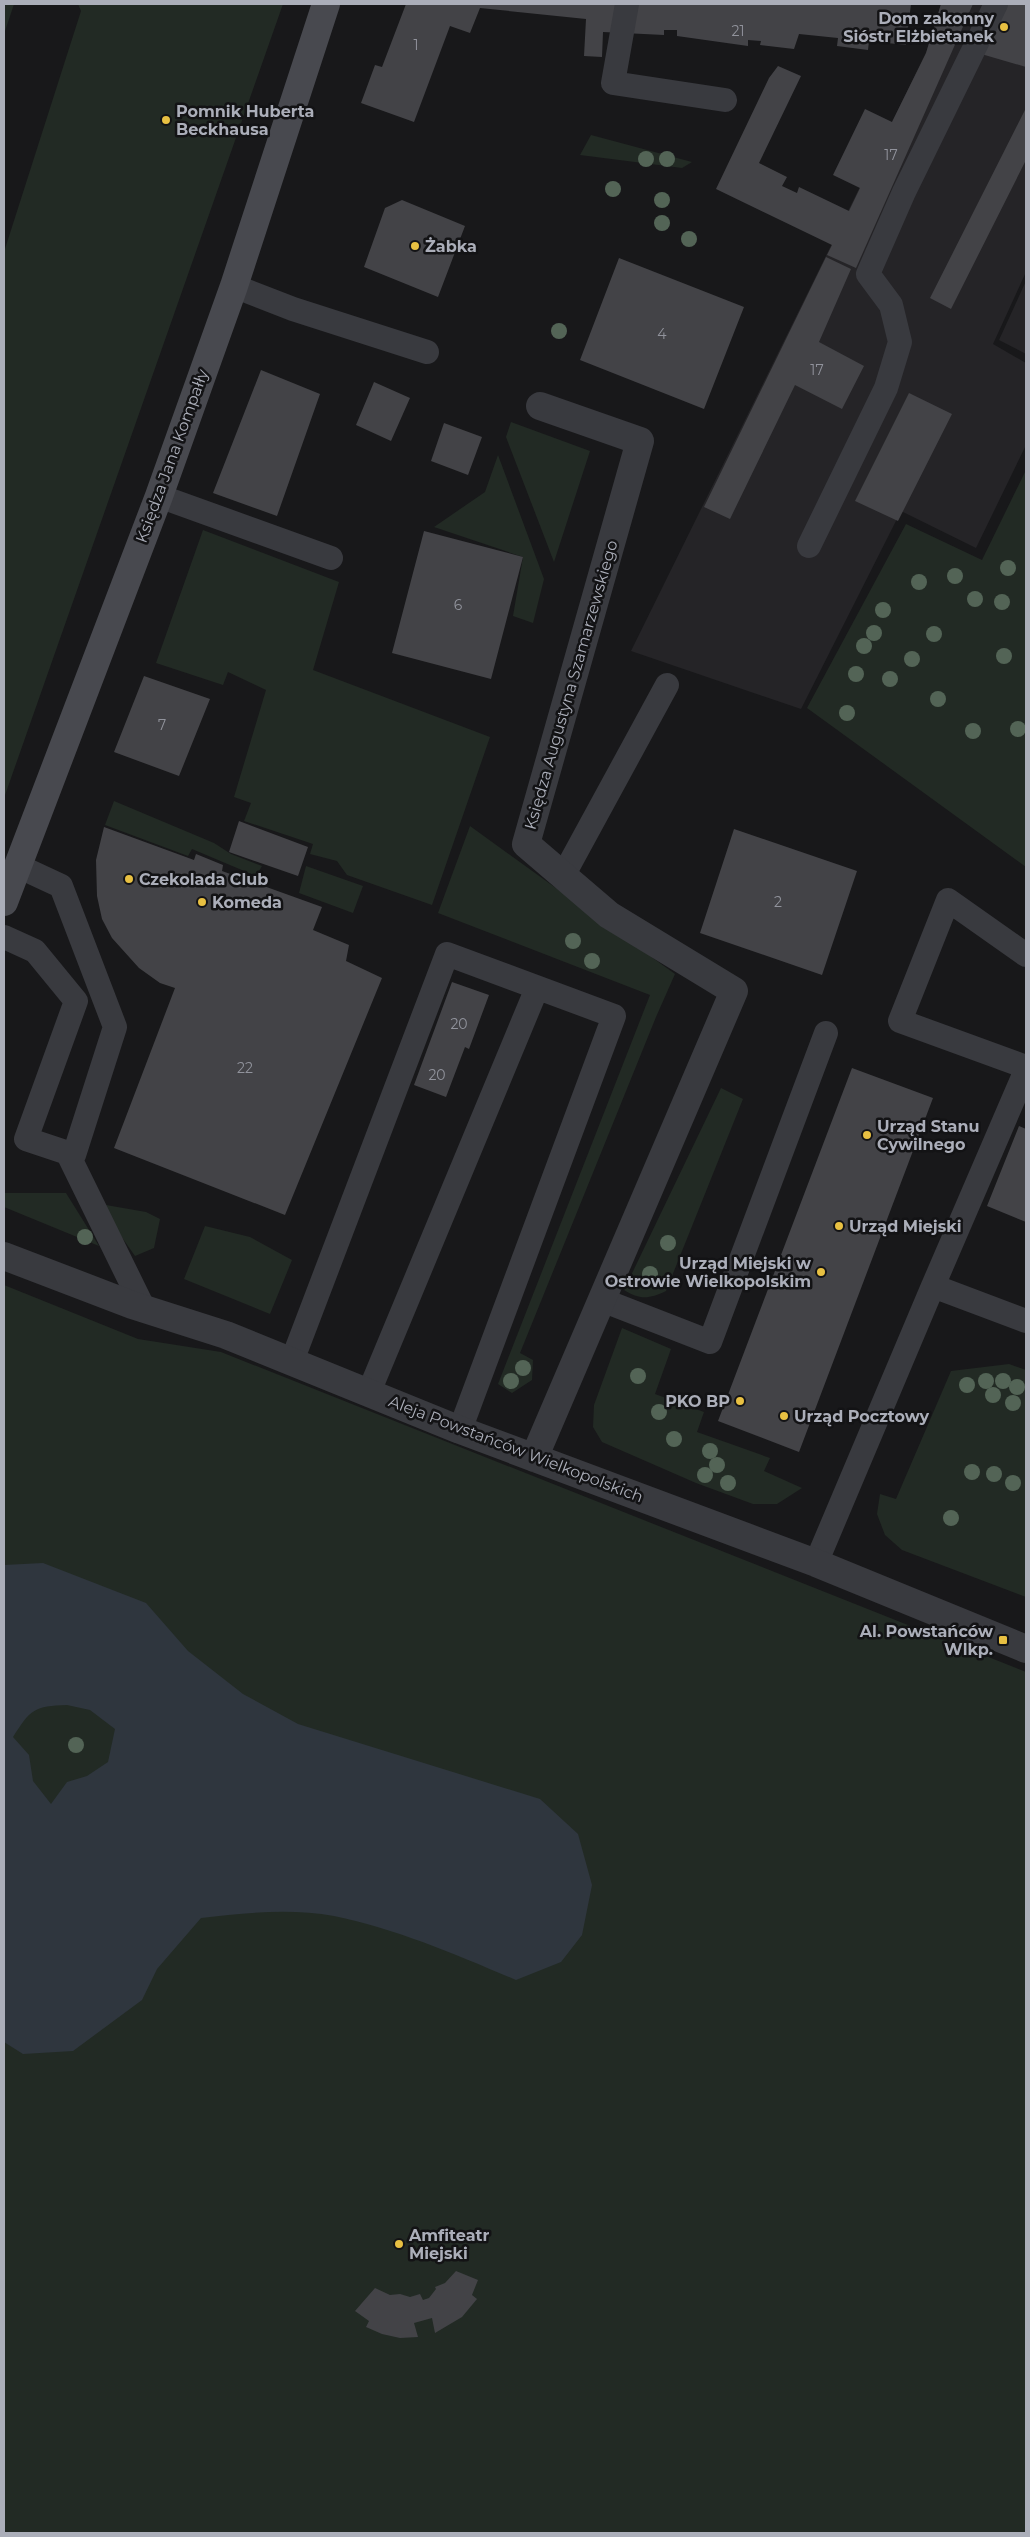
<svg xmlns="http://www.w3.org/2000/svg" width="1030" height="2537" font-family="Montserrat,sans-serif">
  <rect width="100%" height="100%" fill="#18181a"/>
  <!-- built -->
  <path fill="#252427" d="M941 4H1026V272L993 344 1026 363V445L976 548 901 511 801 709 631 651 926 53Z
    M1026 281V354L999 340Z"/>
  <!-- green -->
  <path fill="#222a24" d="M4 4H14L4 34Z
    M78 4H283L4 798V252L81 11Z
    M591 135 692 162 682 168 580 155Z
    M511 422 590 451 554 562 506 437Z
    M498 455 544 579 533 623 513 616 523 557 434 527 485 492Z
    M1026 470V867L807 708 906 524 982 560Z
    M203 530 339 582 313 670 490 737 432 905 347 875 337 861 310 854 313 844 244 821 251 803 234 797 266 690 228 672 223 685 156 663Z
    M114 801 214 843 231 854 262 866 256 876 192 849 188 856 105 825Z
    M470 826 675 974 656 1017 520 1353 533 1360 532 1380 512 1393 498 1384 650 995 438 913Z
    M306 866 363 886 353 913 299 893Z
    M721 1088 743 1099 666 1291C649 1299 640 1300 624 1290Z
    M4 1193H66L99 1246 4 1207Z
    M106 1205 146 1212 160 1219 154 1248 135 1256 109 1219Z
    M205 1226 250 1237 292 1260 270 1314 184 1279Z
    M4 1285 138 1339 221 1352 1026 1672V2533H4Z
    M622 1328 671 1349 655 1394 704 1412 697 1432 770 1458 764 1471 802 1488 777 1504H753L696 1483 602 1442 593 1427 594 1405Z
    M1009 1364 1026 1370V1597L902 1550 885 1535 877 1514 880 1494 896 1499 951 1371Z"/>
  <!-- water -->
  <path fill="#2f363e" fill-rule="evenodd" d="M43 1563 146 1603 188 1651 243 1694 298 1724 540 1799 578 1834 592 1885 582 1935 561 1962 516 1980C457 1955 397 1929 334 1916 290 1908 244 1913 201 1918L157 1969 142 2000 73 2051 23 2054 4 2042V1565ZM67 1705 90 1710 115 1729 108 1762 87 1776 67 1782 51 1804 33 1781 29 1755 13 1737C31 1709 34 1706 67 1705Z"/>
  <!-- building -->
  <path fill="#434347" d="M406 4H911L906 45 869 41 868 50 837 46 838 38 799 34 794 49 760 45 761 41 748 40V46L677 36V30H664V35L603 32 602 57 584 56 586 19 480 8 470 33 450 26 414 122 361 103 375 65 382 67Z
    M941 4H973L856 268 827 255 832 245 716 189 769 78 778 66 801 76 759 163 787 177 782 186 797 193 799 187 849 211 860 188 833 175 865 109 892 122 926 53Z
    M991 4H1026V67L971 51Z
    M1026 108V160L951 309 930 298Z
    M402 200 465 226 438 297 364 267 385 208Z
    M826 257 851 269 819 342 864 366 842 409 795 385 730 519 704 507Z
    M619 258 744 307 704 409 580 360Z
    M261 370 320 394 277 516 213 493Z
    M374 382 410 398 391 441 356 425Z
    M909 393 952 414 898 521 855 501Z
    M444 423 482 437 468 475 431 461Z
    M424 531 523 557 491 679 392 653Z
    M144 676 210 699 179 776 114 752Z
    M239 821 308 847 298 876 229 852Z
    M104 827 194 860 196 854 223 865 222 871 322 907 313 930 349 945 346 961 382 978 285 1215 114 1148 175 988 160 983 139 968 112 938 102 919 97 896 96 860Z
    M734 829 857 871 822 975 700 933Z
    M452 982 489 995 469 1049 465 1047 446 1097 414 1085Z
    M852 1068 933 1098 799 1452 718 1421Z
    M1019 1126 1026 1129V1222L987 1206Z
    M456 2271 478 2280 472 2295 477 2299 462 2317 435 2333 432 2318 414 2323 418 2337 400 2338 382 2334 366 2327 369 2321 355 2311 375 2288 390 2295 400 2294 410 2297 420 2294 423 2300 429 2298 436 2289 435 2287 445 2283Z"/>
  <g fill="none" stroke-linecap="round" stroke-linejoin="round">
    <!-- lane -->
    <path stroke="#393a3f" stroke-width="24" d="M627 4 613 83 725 100
      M234 286 293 309 427 352
      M159 496 331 558
      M809 546 886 388 900 342 891 305 868 274 904 192 996 4
      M563 876 667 685
      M4 937 35 951 76 1001 26 1139 74 1155 115 1027 61 886 18 866
      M1026 955 948 900 900 1021 1026 1067
      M67 1152 144 1309
      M933 1286 1026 1070
      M602 1300 710 1342 826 1033
      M292 1361 447 954 614 1016 460 1430
      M369 1392 537 988
      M816 1563 933 1286 1026 1321"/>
    <!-- street -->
    <path stroke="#393a3f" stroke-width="28" d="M4 1256 132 1305 226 1335 460 1430 816 1563 1026 1649
      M534 1458 734 991 609 915 526 844 640 441 540 406"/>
    <!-- secondary -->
    <path stroke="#48494f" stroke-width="28" d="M4 902 159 496 234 286 326 4"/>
  </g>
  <!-- trees -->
  <g fill="#536456">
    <circle cx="646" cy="159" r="8"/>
    <circle cx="667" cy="159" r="8"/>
    <circle cx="613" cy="189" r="8"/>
    <circle cx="662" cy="200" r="8"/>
    <circle cx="662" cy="223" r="8"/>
    <circle cx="689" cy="239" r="8"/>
    <circle cx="559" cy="331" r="8"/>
    <circle cx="1008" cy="568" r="8"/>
    <circle cx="955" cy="576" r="8"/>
    <circle cx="919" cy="582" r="8"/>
    <circle cx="975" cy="599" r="8"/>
    <circle cx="1002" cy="602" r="8"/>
    <circle cx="883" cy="610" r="8"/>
    <circle cx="874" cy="633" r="8"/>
    <circle cx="934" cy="634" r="8"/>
    <circle cx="864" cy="646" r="8"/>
    <circle cx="1004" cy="656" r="8"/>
    <circle cx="912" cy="659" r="8"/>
    <circle cx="856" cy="674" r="8"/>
    <circle cx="890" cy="679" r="8"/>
    <circle cx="938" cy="699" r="8"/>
    <circle cx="847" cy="713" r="8"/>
    <circle cx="1018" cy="729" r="8"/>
    <circle cx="973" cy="731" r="8"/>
    <circle cx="573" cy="941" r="8"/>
    <circle cx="592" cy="961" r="8"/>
    <circle cx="85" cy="1237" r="8"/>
    <circle cx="668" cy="1243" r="8"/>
    <circle cx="650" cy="1274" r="8"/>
    <circle cx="523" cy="1368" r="8"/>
    <circle cx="638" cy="1376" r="8"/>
    <circle cx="511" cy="1381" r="8"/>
    <circle cx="986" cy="1381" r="8"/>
    <circle cx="1003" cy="1381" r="8"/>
    <circle cx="967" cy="1385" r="8"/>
    <circle cx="1017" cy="1387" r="8"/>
    <circle cx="993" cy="1395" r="8"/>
    <circle cx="1013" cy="1403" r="8"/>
    <circle cx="659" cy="1412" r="8"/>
    <circle cx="674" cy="1439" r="8"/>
    <circle cx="710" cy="1451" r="8"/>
    <circle cx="717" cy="1465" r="8"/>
    <circle cx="972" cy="1472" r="8"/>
    <circle cx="994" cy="1474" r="8"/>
    <circle cx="705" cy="1475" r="8"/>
    <circle cx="728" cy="1483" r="8"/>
    <circle cx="1013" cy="1483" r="8"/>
    <circle cx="951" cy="1518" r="8"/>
    <circle cx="76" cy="1745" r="8"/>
  </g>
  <!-- markers -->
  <g fill="#e8c042" stroke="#131315" stroke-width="2">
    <circle cx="1004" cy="27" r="5"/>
    <circle cx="166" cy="120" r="5"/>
    <circle cx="415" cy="246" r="5"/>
    <circle cx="129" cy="879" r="5"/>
    <circle cx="202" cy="902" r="5"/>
    <circle cx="867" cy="1135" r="5"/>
    <circle cx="839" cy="1226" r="5"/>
    <circle cx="821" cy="1272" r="5"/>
    <circle cx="740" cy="1401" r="5"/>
    <circle cx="784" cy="1416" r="5"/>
    <rect x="998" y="1635" width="10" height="10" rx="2.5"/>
    <circle cx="399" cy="2244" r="5"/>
  </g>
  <g text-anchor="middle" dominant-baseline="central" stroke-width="5" stroke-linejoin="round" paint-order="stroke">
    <!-- number labels -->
    <g font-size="14" fill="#91939c">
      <text x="738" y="31">21</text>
      <text x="416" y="45">1</text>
      <text x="891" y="155">17</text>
      <text x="662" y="334">4</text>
      <text x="817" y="370">17</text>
      <text x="458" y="605">6</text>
      <text x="162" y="725">7</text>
      <text x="778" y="902">2</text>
      <text x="459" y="1024">20</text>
      <text x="245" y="1068">22</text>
      <text x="437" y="1075">20</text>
    </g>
    <!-- poi labels -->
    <g font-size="16" font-weight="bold" fill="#abaeb9" stroke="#131315" text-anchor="start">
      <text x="994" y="18" text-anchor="end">Dom zakonny<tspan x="994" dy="18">Sióstr Elżbietanek</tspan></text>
      <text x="176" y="111">Pomnik Huberta<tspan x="176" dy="18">Beckhausa</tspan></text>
      <text x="425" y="246">Żabka</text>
      <text x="139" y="879">Czekolada Club</text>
      <text x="212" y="902">Komeda</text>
      <text x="877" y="1126">Urząd Stanu<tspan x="877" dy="18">Cywilnego</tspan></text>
      <text x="849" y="1226">Urząd Miejski</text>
      <text x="811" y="1263" text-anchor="end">Urząd Miejski w<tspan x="811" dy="18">Ostrowie Wielkopolskim</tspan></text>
      <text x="730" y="1401" text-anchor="end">PKO BP</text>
      <text x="794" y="1416">Urząd Pocztowy</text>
      <text x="993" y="1631" text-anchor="end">Al. Powstańców<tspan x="993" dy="18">Wlkp.</tspan></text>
      <text x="409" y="2235">Amfiteatr<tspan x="409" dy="18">Miejski</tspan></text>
    </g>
    <!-- street labels -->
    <g font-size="16" fill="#abaeb9" stroke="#131315">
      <text transform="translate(172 456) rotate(-70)">Księdza Jana Kompałły</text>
      <text transform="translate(571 685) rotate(-74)">Księdza Augustyna Szamarzewskiego</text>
      <text transform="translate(516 1449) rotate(21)">Aleja Powstańców Wielkopolskich</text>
    </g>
  </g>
  <!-- border -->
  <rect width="1030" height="2537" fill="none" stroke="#abaeb9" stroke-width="10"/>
</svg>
